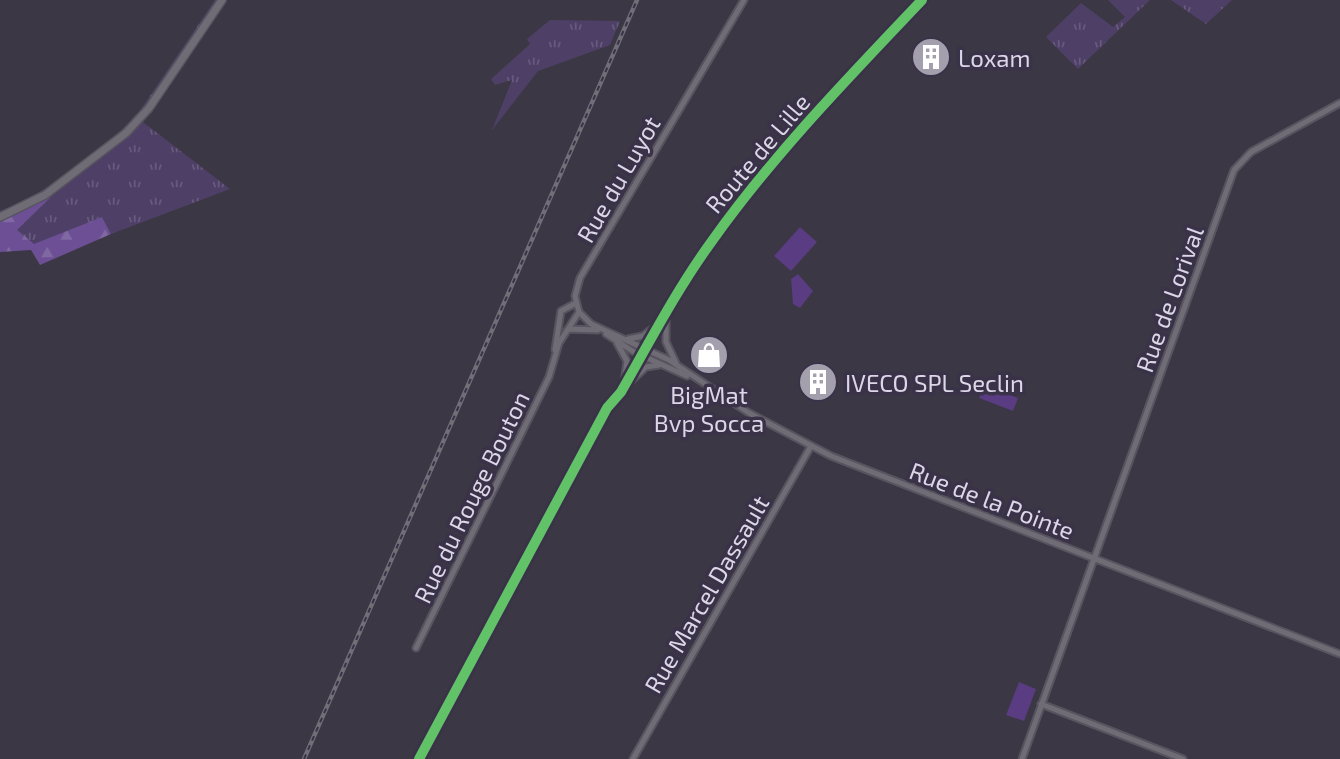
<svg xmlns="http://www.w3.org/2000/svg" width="1340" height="759" font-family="'Exo 2',sans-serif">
  <defs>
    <pattern id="grass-tufts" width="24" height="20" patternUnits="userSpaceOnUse" patternTransform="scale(1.75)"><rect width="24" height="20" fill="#4e3f67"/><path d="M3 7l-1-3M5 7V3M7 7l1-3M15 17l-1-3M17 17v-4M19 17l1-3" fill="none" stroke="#675a7d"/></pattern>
    <pattern id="forest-firs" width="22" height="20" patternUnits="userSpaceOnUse" patternTransform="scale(1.75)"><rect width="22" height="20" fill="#6c4f94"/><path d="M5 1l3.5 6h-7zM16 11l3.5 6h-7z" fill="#8068a3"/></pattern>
  </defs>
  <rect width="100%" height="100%" fill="#3b3744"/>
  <!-- grass -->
  <path fill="url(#grass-tufts)" d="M215 0H227L143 122 230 189 111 234 102 217 34 245 16 230 47 200 0 222V211C52 190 101 153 139 112Z
    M629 0 610 45 538 71 492 130 512 80 495 85 491 79 530 44 527 39 550 20 620 21Z
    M1108 0H1150L1078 69 1046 37 1081 3 1113 27 1125 17Z
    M1171 0H1232L1206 24Z"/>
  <!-- forest -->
  <path fill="url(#forest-firs)" d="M51 197 17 230 34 244 102 217 111 234 40 265 31 250 0 252V222Z"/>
  <!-- water -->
  <path fill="#593c81" d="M800 227 817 242 791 271 774 256Z
    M798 274 813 291 800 308 793 304 791 279Z
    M984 385 1018 398 1013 411 979 398Z
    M1019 682 1036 689 1024 721 1006 715Z"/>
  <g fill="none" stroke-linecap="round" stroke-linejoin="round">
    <defs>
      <path id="minor" d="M744 0 580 278 575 296 579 312 591 324 669 360 749 413 831 456 1340 654
        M666 316V342L676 363
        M569 329 598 330
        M606 334 634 352 687 376
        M628 339 643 336 653 328
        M617 343 627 361 624 383
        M555 350 561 311 576 303
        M630 382 646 367 659 365
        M416 648 549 377 559 343 579 312
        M1041 704 1183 759
        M633 759 811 446
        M1022 759 1234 170 1251 152 1340 103"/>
      <path id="secondary" d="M0 217 45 195 126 133 149 108 222 0"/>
      <path id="primary" d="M419 759 607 408 621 392C650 341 677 289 712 241 773 155 849 77 922 0"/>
    </defs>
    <!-- minor casing -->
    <use href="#minor" stroke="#58545f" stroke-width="9"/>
    <!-- secondary casing -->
    <use href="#secondary" stroke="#58545f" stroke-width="10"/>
    <!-- primary casing -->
    <use href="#primary" stroke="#58545f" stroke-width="11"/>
    <!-- minor -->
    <use href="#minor" stroke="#706c76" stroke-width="5"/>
    <!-- secondary -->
    <use href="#secondary" stroke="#706c76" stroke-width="7"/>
    <!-- primary -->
    <use href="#primary" stroke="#717273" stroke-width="8"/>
    <defs>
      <path id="rail" d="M304 759 637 0"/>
    </defs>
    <!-- rail casing -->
    <use href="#rail" stroke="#716e77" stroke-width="4.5"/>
    <!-- rail -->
    <use href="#rail" stroke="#3a3249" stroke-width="2" stroke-dasharray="5" stroke-linecap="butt"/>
    <defs>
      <path id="cycleway" d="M419 759 607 408 621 392C650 341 677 289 712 241 773 155 849 77 922 0"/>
    </defs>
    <!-- cycleway casing -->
    <use href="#cycleway" stroke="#3a3249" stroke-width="15"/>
    <!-- cycleway -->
    <use href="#cycleway" stroke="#61c268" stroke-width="10"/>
  </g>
  <!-- icons -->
  <defs>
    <symbol id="building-disc" viewBox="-11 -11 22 22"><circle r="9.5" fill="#a49fad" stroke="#3a3249"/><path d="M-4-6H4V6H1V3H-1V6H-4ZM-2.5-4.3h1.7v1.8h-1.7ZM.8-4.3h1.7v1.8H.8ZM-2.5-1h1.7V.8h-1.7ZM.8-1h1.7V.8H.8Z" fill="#fff"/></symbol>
    <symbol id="shop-disc" viewBox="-11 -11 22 22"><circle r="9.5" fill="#a49fad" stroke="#3a3249"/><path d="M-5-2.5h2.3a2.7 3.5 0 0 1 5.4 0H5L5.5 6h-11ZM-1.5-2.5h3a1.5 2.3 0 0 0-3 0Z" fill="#fff"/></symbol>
  </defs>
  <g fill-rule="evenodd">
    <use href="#building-disc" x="909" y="35" width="44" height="44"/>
    <use href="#shop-disc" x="687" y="333" width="44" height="44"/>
    <use href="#building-disc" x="796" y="360" width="44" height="44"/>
  </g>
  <g text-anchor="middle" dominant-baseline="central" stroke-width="7" stroke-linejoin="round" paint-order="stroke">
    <!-- poi labels -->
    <g font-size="24" fill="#dcd7e6" stroke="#3a3249" text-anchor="start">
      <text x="958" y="57">Loxam</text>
      <text x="845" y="382">IVECO SPL Seclin</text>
      <text x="709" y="394" text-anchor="middle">BigMat<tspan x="709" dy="28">Bvp Socca</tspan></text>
    </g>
    <!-- street labels -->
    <g font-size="24" fill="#dcd7e6" stroke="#3a3249">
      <text transform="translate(757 153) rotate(-50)">Route de Lille</text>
      <text transform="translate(618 179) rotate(-60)">Rue du Luyot</text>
      <text transform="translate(1169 299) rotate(-70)">Rue de Lorival</text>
      <text transform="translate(471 497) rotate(-64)">Rue du Rouge Bouton</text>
      <text transform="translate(992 500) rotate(21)">Rue de la Pointe</text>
      <text transform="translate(706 594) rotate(-60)">Rue Marcel Dassault</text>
    </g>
  </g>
</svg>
